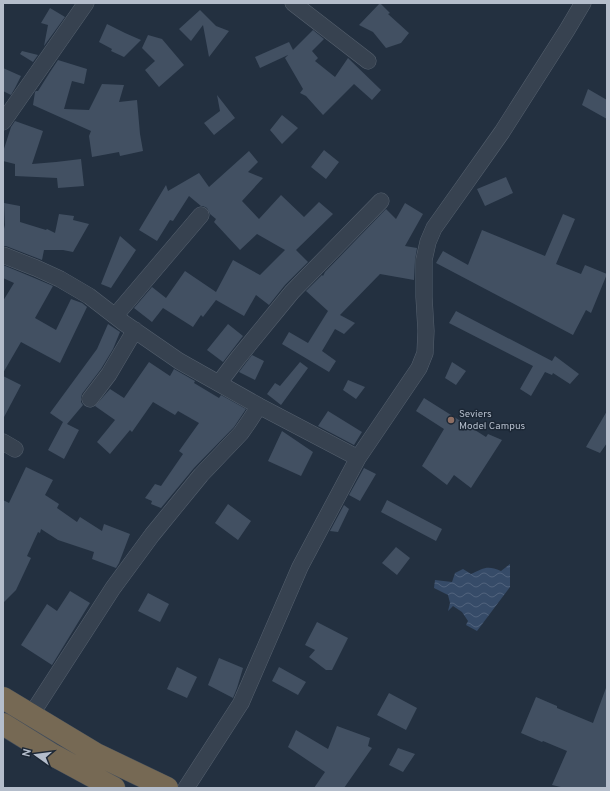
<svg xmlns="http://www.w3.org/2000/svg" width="610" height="791" font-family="Overpass,sans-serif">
  <defs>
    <pattern id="water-waves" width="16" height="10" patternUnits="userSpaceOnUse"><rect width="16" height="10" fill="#364b68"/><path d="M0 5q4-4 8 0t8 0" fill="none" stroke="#51637c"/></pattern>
  </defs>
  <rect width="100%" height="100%" fill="#233040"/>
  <!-- water -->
  <path fill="url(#water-waves)" d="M510 564V587L477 631 466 625 468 621 462 612 453 606 448 611 450 603 448 595 434 588 435 580 452 582 455 573 463 569 471 574C484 568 487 565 501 571Z"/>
  <!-- building -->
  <path fill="#425062" d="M380 3 390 13 388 14 409 33 401 43 386 48 373 32 359 25Z
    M50 8 65 17 44 46 48 25 41 23Z
    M200 10 216 26 229 31 209 57 203 25 191 41 179 29Z
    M107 24 125 33 141 40 124 57 111 51 112 49 99 42Z
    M313 30 324 39 312 51 318 58 315 61 335 77 348 58 381 90 372 100 354 84 323 115 306 96 300 93 303 89 285 58 288 55 260 68 255 57 289 42 293 50Z
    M148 35 162 39 184 65 159 87 145 70 155 61 142 48Z
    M22 51 38 55 33 62 20 54Z
    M58 60 87 69 84 84 72 81 64 109 89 110 102 84 124 85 119 102 137 100 140 134 143 151 120 156 119 152 92 157 89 136 91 131 33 105 35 92 36 91H38L50 72Z
    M3 68 21 76 15 88 11 95 3 91Z
    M588 89 607 100V119L582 105Z
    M217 95 235 118 214 135 204 123 220 111Z
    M282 115 298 128 282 144 270 130Z
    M15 121 43 131 32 164 56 162 81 159 84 186 58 188 57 178 15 176V164L3 161V152L11 127Z
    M324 150 339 162 326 179 311 167Z
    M249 151 258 162 248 172 263 178 242 201 259 219 281 195 304 217 319 202 333 214 296 250 308 262 285 285 269 305 256 295 244 316 216 300 203 317 201 315 193 327 163 308 152 322 134 308 152 287 166 298 185 271 216 292 233 260 260 275 285 250 257 234 240 250 214 222 216 219 210 214 207 208 203 206H201L189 196 173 221 170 220 157 241 139 230 166 185 168 191 199 173 209 187Z
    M506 177 513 193 485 206 477 189Z
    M4 203 20 206V222L46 230 47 229 55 233 59 214 74 216 73 220 89 224 73 252 63 250H44L42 260 6 246H3V233L5 225Z
    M405 203 423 214 405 246 417 248 415 260 414 280 380 274 340 315 355 323 344 334 335 329 322 351 336 361 329 372 282 344 289 332 308 343 328 311 306 291 322 275 323 276 325 272 386 209 396 219Z
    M563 214 575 219 556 264 581 274 585 265 607 274 591 313 586 310 573 335 436 263 443 251 468 265 482 230 545 256Z
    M120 236 136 250 111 288 101 284Z
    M3 265 32 277 53 286 35 318 56 330 71 299 82 303 87 307 60 363 21 342 3 373V301L14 283 3 278Z
    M456 311 552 361 555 356 579 374 570 384 553 373 552 375 545 372 531 396 520 389 533 366 449 323Z
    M108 324 120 332 113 349 101 369 82 394 81 398V402L83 405 67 424 79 430 64 459 48 450 63 422 50 413 97 349Z
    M228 324 243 336 223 362 207 350Z
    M252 355 264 361 255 380 239 372Z
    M149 362 170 376 174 369 195 381 194 383 219 398 221 395 246 409 234 427 194 468 161 508 151 504 152 501 145 498 155 484 161 486 183 454 179 451 199 423 178 411 175 415 153 402 132 432 130 430 110 454 97 442 115 420 95 406 110 389 124 398Z
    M300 362 308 368 281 405 267 394 275 383 280 386Z
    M452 362 466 371 456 385 445 378Z
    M3 376 21 385 3 419Z
    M348 380 365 387 356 399 343 390Z
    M424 398 486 437 488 434 502 440 471 488 454 475 447 485 422 466 444 429 416 411Z
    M328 411 362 432 354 445 318 426Z
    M607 411V443L600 453 586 447Z
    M282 431 313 452 301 476 268 461Z
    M26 467 53 480 45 495 59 504 57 508 77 522 80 517 102 531 104 524 130 534 119 563 116 568 92 559 94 552 58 540 41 529 40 533 38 532 27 556 31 558 16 590 3 603V500L9 503Z
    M364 468 376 474 360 501 349 495Z
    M387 500 442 529 436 541 381 512Z
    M228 504 251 521 238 540 215 523Z
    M344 505 349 509 338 532 330 531Z
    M396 547 410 558 397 575 382 563Z
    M70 591 90 603 52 665 21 645 47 604 57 611Z
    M148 593 169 604 160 622 138 611Z
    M317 622 348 638 332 670H326L309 657 315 650 305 645Z
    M219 658 243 668 237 688 233 698 208 685Z
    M177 667 197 677 187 698 167 689Z
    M279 667 306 682 298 695 272 681Z
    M606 688 607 689V788H565L552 785 567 751 543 741 542 742 521 733 536 697 557 706V708L593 723Z
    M389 693 417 708 406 730 377 715Z
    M337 726 370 738 368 746 372 748 344 788H314L325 772 288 747 296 730 328 749Z
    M398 748 415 754 403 772 389 765Z"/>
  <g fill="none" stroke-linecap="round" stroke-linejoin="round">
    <defs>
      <path id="minor" d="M293 3 368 61
        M3 122 86 3
        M3 255 36 268 60 279 89 296 124 323 179 361 259 406 358 458 419 368 425 353 426 331 424 297V260L428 242 434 228 461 190 502 132 567 30 583 3
        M115 316 201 215
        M219 383 238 358 292 292 381 201
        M90 399 109 374 135 330
        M3 442 15 449
        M31 715 113 588 152 535 201 475 241 433 250 420 259 406
        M186 788 241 703 300 567 358 458"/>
      <path id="highway" d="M3 698 96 754 167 788
        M3 724 53 755 114 788"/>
    </defs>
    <!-- minor casing -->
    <use href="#minor" stroke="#55606e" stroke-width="17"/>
    <!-- highway casing -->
    <use href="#highway" stroke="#424d5b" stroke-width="23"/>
    <!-- minor -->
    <use href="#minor" stroke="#374250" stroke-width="16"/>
    <!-- highway -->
    <use href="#highway" stroke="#766954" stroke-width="22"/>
  </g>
  <!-- markers -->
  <circle fill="#8d6e63" stroke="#1c2735" stroke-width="1.5" cx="451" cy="420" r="4"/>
  <g text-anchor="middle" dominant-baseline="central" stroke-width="3" stroke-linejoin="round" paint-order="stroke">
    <!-- poi labels -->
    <g font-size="10" fill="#b4bdcb" stroke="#1c2735" text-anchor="start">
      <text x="459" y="414">Seviers<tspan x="459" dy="12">Model Campus</tspan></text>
    </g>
  </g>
  <!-- border -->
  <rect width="610" height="791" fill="none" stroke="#b4bdcb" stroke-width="8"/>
  <!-- north arrow -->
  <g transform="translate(36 755) rotate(284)" stroke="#1c2735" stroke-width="3" paint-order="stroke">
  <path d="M0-3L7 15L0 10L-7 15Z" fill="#b4bdcb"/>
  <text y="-6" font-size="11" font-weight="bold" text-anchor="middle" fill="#b4bdcb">N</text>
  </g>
</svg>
